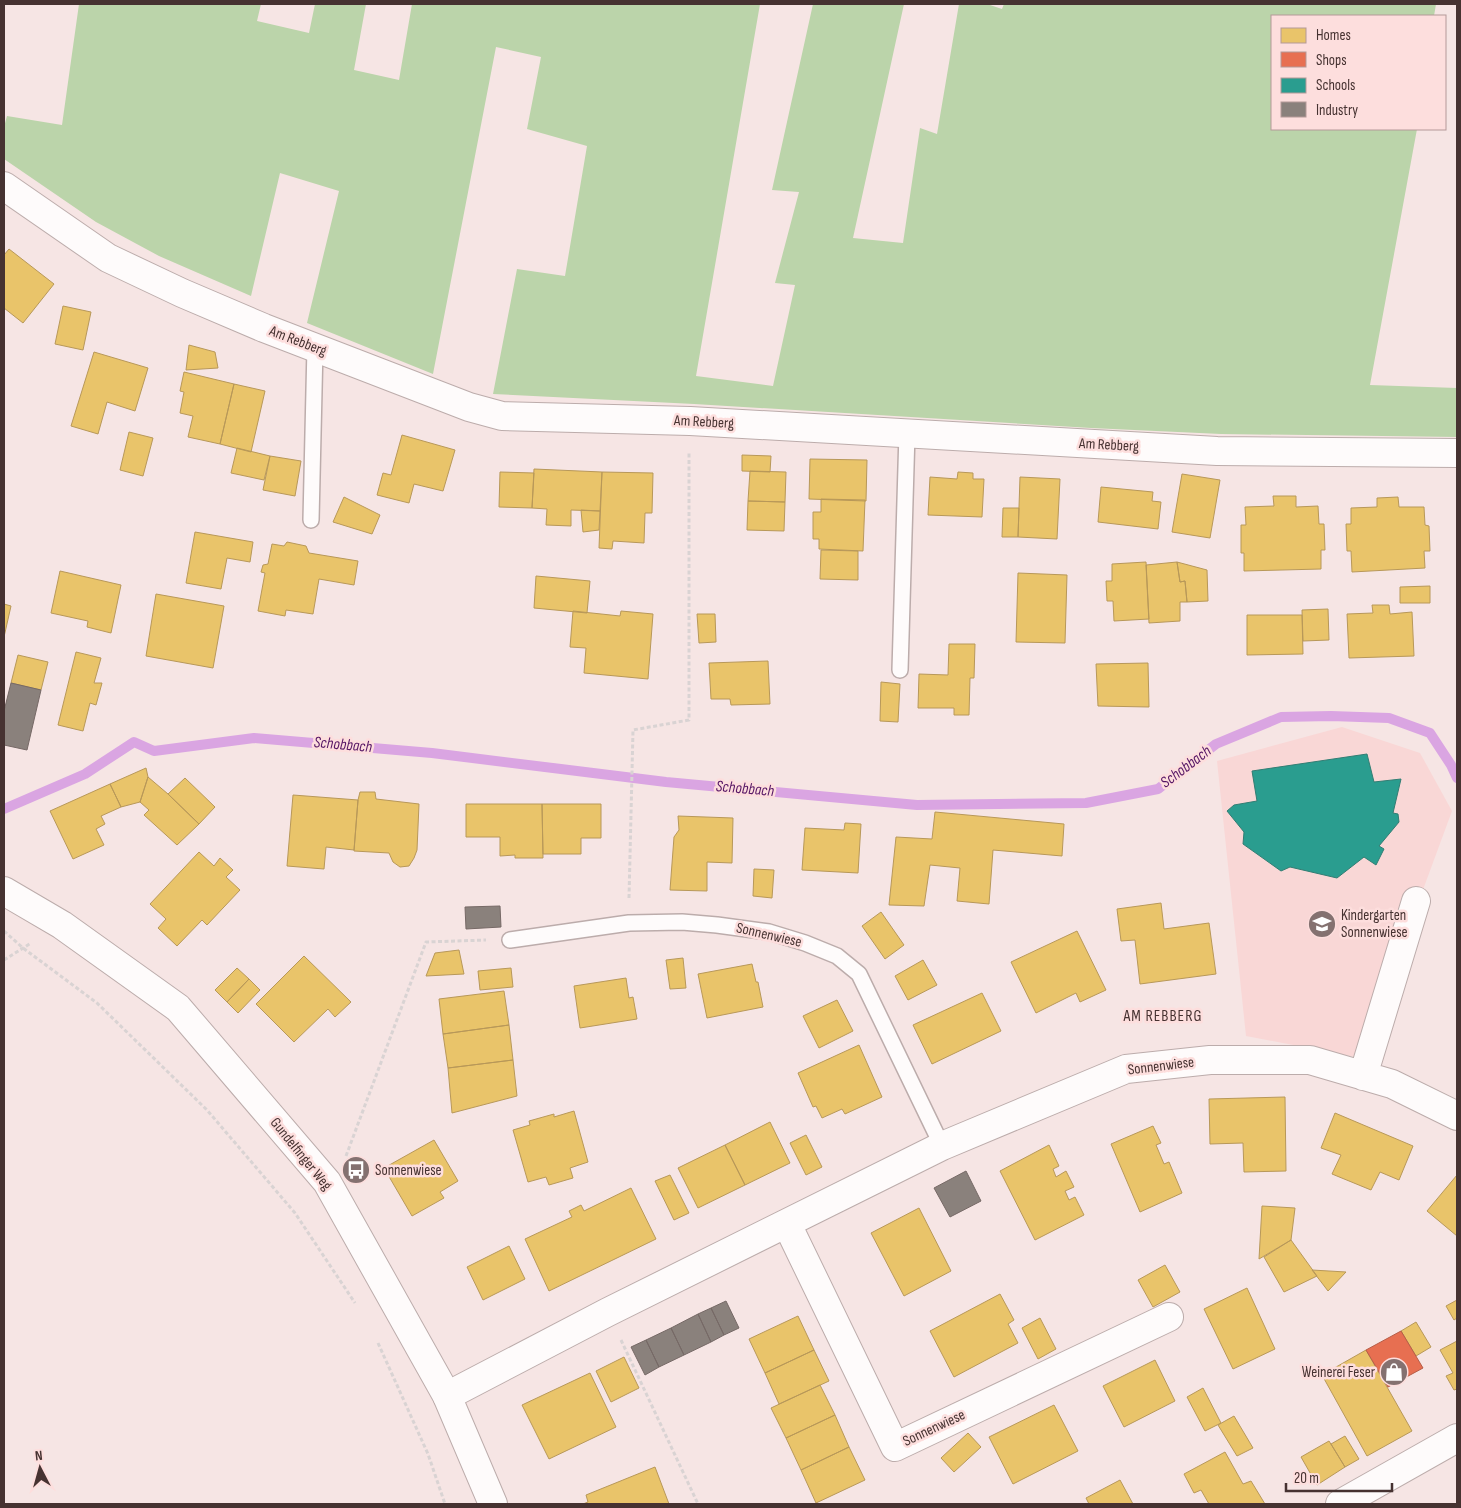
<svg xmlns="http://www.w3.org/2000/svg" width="1461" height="1508" font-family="'Sofia Sans Condensed',sans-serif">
  <rect width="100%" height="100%" fill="#f6e5e4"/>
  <!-- built -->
  <path fill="#f9d7d6" d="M1342 727 1420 753 1452 811 1361 1058 1246 1036 1217 761Z"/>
  <!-- green -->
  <path fill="#bbd4aa" d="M79 4H261L257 21 309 33 315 4H366L354 70 399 80 412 4H760L696 376 773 386 795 285 775 283 799 192 772 190 813 4H904L853 238 903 243 920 128 937 134 959 4H987L1002 9 1004 4H1436L1434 16H1272V129H1417L1370 385 1457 388V437L1221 434 1091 428 694 404 493 394 517 269 565 276 587 146 527 129 541 57 496 47 433 374 307 323 339 191 280 173 251 296 159 256 96 222 4 159V127L7 116 62 125Z"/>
  <!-- homes -->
  <path fill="#e9c46a" stroke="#b89859" d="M9 249 54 284 23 323 4 308V255Z
    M63 306 91 312 83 350 55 344Z
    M189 345 215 352 218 368 186 370Z
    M94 352 148 368 135 411 107 402 98 434 71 426Z
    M184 372 234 384 220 444 188 437 193 416 180 413 184 392 180 391Z
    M234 384 265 391 251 452 220 444Z
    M129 432 153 438 143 476 120 470Z
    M402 435 455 450 443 491 414 484 409 503 377 495 383 473 391 475Z
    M237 448 270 456 264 480 231 473Z
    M742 455 771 456 770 472 742 471Z
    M270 456 301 461 295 496 263 490Z
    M810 459 867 460 866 501 809 499Z
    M534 469 602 472 600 511 571 510V526L546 525 547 509 532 508Z
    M750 471 786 472 785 502 748 501Z
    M500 472 534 473 532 508 499 507Z
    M602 472 653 473 652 513H645L644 543 613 541 612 549 599 548Z
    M958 472 973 473V479H984L982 517 928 515 930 477 957 479Z
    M1182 474 1220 480 1210 538 1172 532Z
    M1020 477 1060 479 1057 539 1018 537Z
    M1101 487 1153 492 1152 501 1161 502 1158 529 1098 522Z
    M1273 496H1296V507L1318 506 1319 524H1324L1325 550H1321V569L1244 571V553H1241V525H1246L1245 507 1274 506Z
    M344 497 380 515 372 534 333 522Z
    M1398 497 1399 507H1424L1425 525 1429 526 1430 551H1424L1425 568 1352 572 1351 551H1347L1346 524H1351V508L1377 507V498Z
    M821 499 865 500 863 551 819 549V539H813V512H821Z
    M748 501 785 502 784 531 747 530Z
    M1003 508H1019L1018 537H1002Z
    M581 510 600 511 599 530 583 532Z
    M195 532 253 542 250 562 227 558 221 589 186 583Z
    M287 542 306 546 309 553 358 561 354 585 319 579 313 614 286 610 285 616 258 611 265 573 261 572 263 565 268 564 272 544 284 546Z
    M821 550 858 551V580L820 579Z
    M1146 562 1149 619 1114 621 1113 601H1107L1106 581H1112V564Z
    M1177 562 1207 570 1208 601 1187 602 1185 581 1180 582Z
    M1177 562 1180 582 1185 581 1187 602H1180V621L1149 623 1146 565Z
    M60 571 121 585 111 633 87 627 88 621 51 613Z
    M1018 573 1067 575 1065 643 1016 642Z
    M536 576 590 581 587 613 534 608Z
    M1430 586V603H1400V587Z
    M156 594 224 606 213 668 146 656Z
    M4 604 11 606 4 637Z
    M1372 605H1389L1390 614 1412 612 1414 656 1349 658 1347 614 1373 613Z
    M1328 609 1329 640 1303 641 1302 610Z
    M573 611 620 616 621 611 653 614 648 679 584 673 586 648 570 647Z
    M697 614H715L716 642 699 643Z
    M1247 615H1302L1303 654 1247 655Z
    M949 644H975L974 678H970L969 715H954V708H918L919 674 948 675Z
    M76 652 101 658 94 683H102L96 705 90 703 83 731 58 725Z
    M18 655 48 662 41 690 11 683Z
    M768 661 770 704 731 705 730 699H711L709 663Z
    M1148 663 1149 707 1098 706 1096 664Z
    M881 682 900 684 898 722 880 721Z
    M146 768 148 777 140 802 121 807 110 784Z
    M148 777 168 794 199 824 177 845 144 815 149 810 140 802Z
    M185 778 215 807 199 824 168 794Z
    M110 784 121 807 101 816 105 824 96 829 104 845 73 859 50 811Z
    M360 792H375L376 799 419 804 417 850 414 858 409 866 400 867 393 862 389 853 354 851 358 800Z
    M293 795 358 800 354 850 326 847 324 869 287 866Z
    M466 804H542L543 858H515V855L500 856V837H466Z
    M542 804H601V838H581V854H543Z
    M935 812 1064 824 1062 856 993 850 989 904 957 901 960 868 930 865 924 906 889 905 896 837 932 839Z
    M678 816 733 818 732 863 707 862V891L670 890 674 837 679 830Z
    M845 823 861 824 858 873 802 870 805 828 844 830Z
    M199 852 214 866 220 858 233 870 226 877 240 890 207 925 202 920 177 946 158 928 166 919 150 904Z
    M754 869 774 870 772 898 753 896Z
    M1161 903 1164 929 1209 923 1216 974 1140 984 1135 940 1121 941 1117 909Z
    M881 912 904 945 885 959 862 926Z
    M1077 931 1106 990 1080 1002 1076 993 1036 1013 1011 962Z
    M459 950 464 974 426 976 435 953Z
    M304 956 351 1002 335 1017 328 1009 294 1042 256 1004Z
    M683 958 686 988 670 989 666 960Z
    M923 960 937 985 908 1000 895 976Z
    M752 964 756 982H758L763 1007 707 1018 698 974Z
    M237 968 249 979 227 1002 215 990Z
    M511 968 513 987 480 990 478 971Z
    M626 978 629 998 633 997 637 1019 580 1028 574 986Z
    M249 979 260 990 238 1013 227 1002Z
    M504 991 509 1025 443 1034 439 999Z
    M982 993 1001 1031 932 1064 913 1025Z
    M837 1000 853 1031 819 1048 803 1016Z
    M509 1025 513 1060 448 1068 443 1034Z
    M859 1045 882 1097 845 1114 842 1109 822 1118 816 1106 813 1107 798 1073Z
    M513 1060 517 1096 452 1113 448 1068Z
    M1285 1097 1286 1171 1244 1172 1243 1143 1210 1144 1209 1099Z
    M574 1111 588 1162 570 1168 573 1178 549 1185 546 1177 528 1182 513 1130 530 1125 529 1121 554 1114V1117Z
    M1335 1113 1413 1146 1399 1180 1380 1172 1371 1190 1332 1174 1341 1155 1321 1148Z
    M770 1122 790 1163 745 1185 725 1145Z
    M1153 1126 1161 1143 1156 1145 1164 1164 1169 1162 1182 1193 1140 1212 1111 1144Z
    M806 1135 822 1167 806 1175 790 1143Z
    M434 1140 458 1181 440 1192 444 1198 412 1216 384 1168Z
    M725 1145 745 1185 698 1208 678 1168Z
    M1049 1145 1059 1166 1053 1169 1056 1177 1066 1171 1074 1187 1065 1191 1069 1200 1075 1197 1084 1215 1035 1240 1000 1171Z
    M670 1175 689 1213 674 1220 655 1181Z
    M1457 1175V1236L1427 1211Z
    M631 1188 656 1239 549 1291 525 1239 572 1217 569 1211 581 1205 584 1211Z
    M1262 1206 1295 1208 1291 1240 1259 1259Z
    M919 1208 951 1271 904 1296 871 1233Z
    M1291 1240 1317 1276 1284 1292 1264 1257Z
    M509 1246 525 1279 483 1300 467 1267Z
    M1165 1265 1180 1292 1153 1307 1138 1280Z
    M1312 1270 1346 1272 1328 1291Z
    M1247 1288 1275 1349 1233 1369 1204 1309Z
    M1000 1294 1014 1320 1008 1324 1018 1343 954 1377 930 1331Z
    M1457 1300V1318L1454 1320 1446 1306Z
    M798 1316 814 1350 765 1373 749 1339Z
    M1040 1318 1056 1349 1038 1359 1022 1328Z
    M1416 1322 1431 1347 1416 1356 1401 1331Z
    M1457 1341V1389L1454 1390 1446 1376 1453 1373 1440 1350Z
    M814 1350 829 1381 779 1404 765 1373Z
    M1366 1350 1412 1431 1367 1456 1322 1375Z
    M624 1357 639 1388 611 1402 596 1371Z
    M1155 1360 1175 1401 1124 1427 1103 1386Z
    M590 1373 616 1427 549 1459 522 1405Z
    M820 1385 835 1415 786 1438 771 1408Z
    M1203 1388 1221 1423 1205 1431 1187 1397Z
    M1054 1405 1078 1451 1013 1484 989 1437Z
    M835 1415 849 1447 801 1470 786 1438Z
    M1234 1416 1253 1448 1237 1456 1218 1425Z
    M968 1433 981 1447 954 1472 941 1458Z
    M1345 1436 1359 1459 1345 1467 1331 1444Z
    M1329 1441 1345 1467 1317 1485 1301 1457Z
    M849 1447 865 1480 816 1503 801 1470Z
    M1225 1452 1243 1484 1251 1481 1265 1504H1209L1201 1490 1194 1493 1184 1474Z
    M655 1467 669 1504H583L588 1502 586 1495Z
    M1120 1480 1133 1504H1089L1086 1498Z"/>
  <!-- shops -->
  <path fill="#e76f51" stroke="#b75d47" d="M1401 1331 1423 1368 1388 1387 1366 1350Z"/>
  <!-- schools -->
  <path fill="#2a9d8f" stroke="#327d73" d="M1367 754 1374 782 1401 779 1393 813 1398 814 1399 822 1379 846 1384 849 1376 865 1364 857 1337 878 1290 867 1281 871 1243 844 1244 832 1227 811 1234 805 1257 801 1252 771Z"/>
  <!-- industry -->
  <path fill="#8a817c" stroke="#766966" d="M11 683 41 690 27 750 4 745V711Z
    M500 906 501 927 466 929 465 907Z
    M966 1171 981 1201 950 1217 934 1188Z
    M726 1301 739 1328 724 1335 711 1308Z
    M711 1308 724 1335 711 1342 698 1314Z
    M698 1314 711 1342 684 1355 671 1328Z
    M671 1328 684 1355 659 1367 646 1340Z
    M646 1340 659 1367 645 1375 631 1347Z"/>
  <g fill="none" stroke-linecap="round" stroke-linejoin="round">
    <!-- stream -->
    <path stroke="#daa5e2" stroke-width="10" d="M4 809 85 774 134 742 154 751 254 738 432 753 666 782 917 805 1086 803 1158 789 1216 744 1281 717 1331 716 1389 718 1430 733 1451 765 1457 778"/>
    <defs>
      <path id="service" d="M311 520 315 347
        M900 670 907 433
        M510 940 629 923 682 922 717 925 769 932 805 943 837 956 859 974 942 1146"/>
      <path id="minor" d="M4 186 108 258 182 293 264 328 469 407 502 416 690 421 1217 451 1457 453
        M1363 1076 1416 901
        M787 1224 895 1447 1169 1317
        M447 1396 608 1312 942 1146 1126 1069 1210 1060H1310L1392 1084 1457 1116
        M1340 1504 1457 1438"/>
      <path id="tertiary" d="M4 891 62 925 178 1008 327 1182 447 1396 493 1504"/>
    </defs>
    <!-- service casing -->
    <use href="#service" stroke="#bcacab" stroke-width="18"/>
    <!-- minor casing -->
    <use href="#minor" stroke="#bcacab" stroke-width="30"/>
    <!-- tertiary casing -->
    <use href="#tertiary" stroke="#bcacab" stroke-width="30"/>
    <!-- path -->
    <path stroke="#d9d3d3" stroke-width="3" stroke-dasharray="4 2.5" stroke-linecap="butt" d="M629 898 633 730 689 720V452
      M4 931 23 948 97 1003 207 1110 295 1213 355 1303
      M4 960 31 943
      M346 1156 426 942 486 940
      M621 1340 698 1504
      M378 1343 428 1454 445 1504"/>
    <!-- service -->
    <use href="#service" stroke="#fefbfb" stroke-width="15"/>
    <!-- minor -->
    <use href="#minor" stroke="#fefbfb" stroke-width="28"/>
    <!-- tertiary -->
    <use href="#tertiary" stroke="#fefbfb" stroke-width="28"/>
  </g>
  <!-- icons -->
  <defs>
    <symbol id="school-disc" viewBox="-11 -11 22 22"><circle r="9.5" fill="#847170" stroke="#fddedd"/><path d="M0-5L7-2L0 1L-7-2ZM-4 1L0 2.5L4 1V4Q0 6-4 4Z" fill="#fff"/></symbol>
    <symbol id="bus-disc" viewBox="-11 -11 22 22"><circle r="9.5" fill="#847170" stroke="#fddedd"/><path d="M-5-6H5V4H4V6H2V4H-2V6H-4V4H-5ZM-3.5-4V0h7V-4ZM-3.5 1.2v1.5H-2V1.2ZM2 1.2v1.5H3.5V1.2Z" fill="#fff"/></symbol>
    <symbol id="shop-disc" viewBox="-11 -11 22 22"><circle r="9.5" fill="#847170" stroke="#fddedd"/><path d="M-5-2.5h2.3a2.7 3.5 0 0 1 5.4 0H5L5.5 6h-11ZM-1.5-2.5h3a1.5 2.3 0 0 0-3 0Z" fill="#fff"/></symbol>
  </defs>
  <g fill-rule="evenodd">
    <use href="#school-disc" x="1306" y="908" width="32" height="32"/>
    <use href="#bus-disc" x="340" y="1154" width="32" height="32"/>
    <use href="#shop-disc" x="1378" y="1356" width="32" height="32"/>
  </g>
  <g text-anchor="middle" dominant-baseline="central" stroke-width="5" stroke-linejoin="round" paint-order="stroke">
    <!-- street labels -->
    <g font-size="15" fill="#463231" stroke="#fddedd">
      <text transform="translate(298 341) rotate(21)">Am Rebberg</text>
      <text transform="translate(704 422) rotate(3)">Am Rebberg</text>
      <text transform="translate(1109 445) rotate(3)">Am Rebberg</text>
      <text transform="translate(769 935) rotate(13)">Sonnenwiese</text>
      <text transform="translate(1161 1066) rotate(-7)">Sonnenwiese</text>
      <text transform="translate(301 1154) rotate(51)">Gundelfinger Weg</text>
      <text transform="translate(934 1428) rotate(-25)">Sonnenwiese</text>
    </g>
    <!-- poi labels -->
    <g font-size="15" fill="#463231" stroke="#fddedd" text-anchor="start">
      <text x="1341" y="915">Kindergarten<tspan x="1341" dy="17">Sonnenwiese</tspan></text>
      <text x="375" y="1170">Sonnenwiese</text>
      <text x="1375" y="1372" text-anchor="end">Weinerei Feser</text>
    </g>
    <!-- water labels -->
    <g font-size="16" font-style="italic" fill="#561665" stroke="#fddedd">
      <text transform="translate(343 745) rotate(5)">Schobbach</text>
      <text transform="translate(1186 767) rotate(-37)">Schobbach</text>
      <text transform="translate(745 789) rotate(5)">Schobbach</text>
    </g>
    <!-- neighbourhood labels -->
    <g font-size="16" letter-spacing="1" fill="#463231" stroke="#fddedd">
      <text x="1163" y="1016">AM REBBERG</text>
    </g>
  </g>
  <!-- border -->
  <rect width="1461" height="1508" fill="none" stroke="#463231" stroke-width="10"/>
  <!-- legend -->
  <rect x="1271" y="15" width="175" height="115" fill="#fddedd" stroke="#b49998"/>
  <rect x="1281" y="28" width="25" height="15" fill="#e9c46a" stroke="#b49998"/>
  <text x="1316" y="40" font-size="15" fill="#463231">Homes</text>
  <rect x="1281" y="52" width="25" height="15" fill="#e76f51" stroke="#b49998"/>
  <text x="1316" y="65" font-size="15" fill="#463231">Shops</text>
  <rect x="1281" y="78" width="25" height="15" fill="#2a9d8f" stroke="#b49998"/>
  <text x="1316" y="90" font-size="15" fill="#463231">Schools</text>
  <rect x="1281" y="102" width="25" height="15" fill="#8a817c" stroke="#b49998"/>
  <text x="1316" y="115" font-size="15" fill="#463231">Industry</text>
  <!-- north arrow -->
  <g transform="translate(40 1468) rotate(354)" stroke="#fddedd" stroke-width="4" paint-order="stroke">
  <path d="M0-4L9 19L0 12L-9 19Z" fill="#463231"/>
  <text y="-8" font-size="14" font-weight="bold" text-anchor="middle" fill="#463231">N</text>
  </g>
  <!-- scale -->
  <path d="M1286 1483v8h106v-8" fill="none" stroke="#463231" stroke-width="2.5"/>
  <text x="1294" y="1483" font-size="15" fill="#463231" stroke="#fddedd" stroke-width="4" paint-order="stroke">20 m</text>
</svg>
